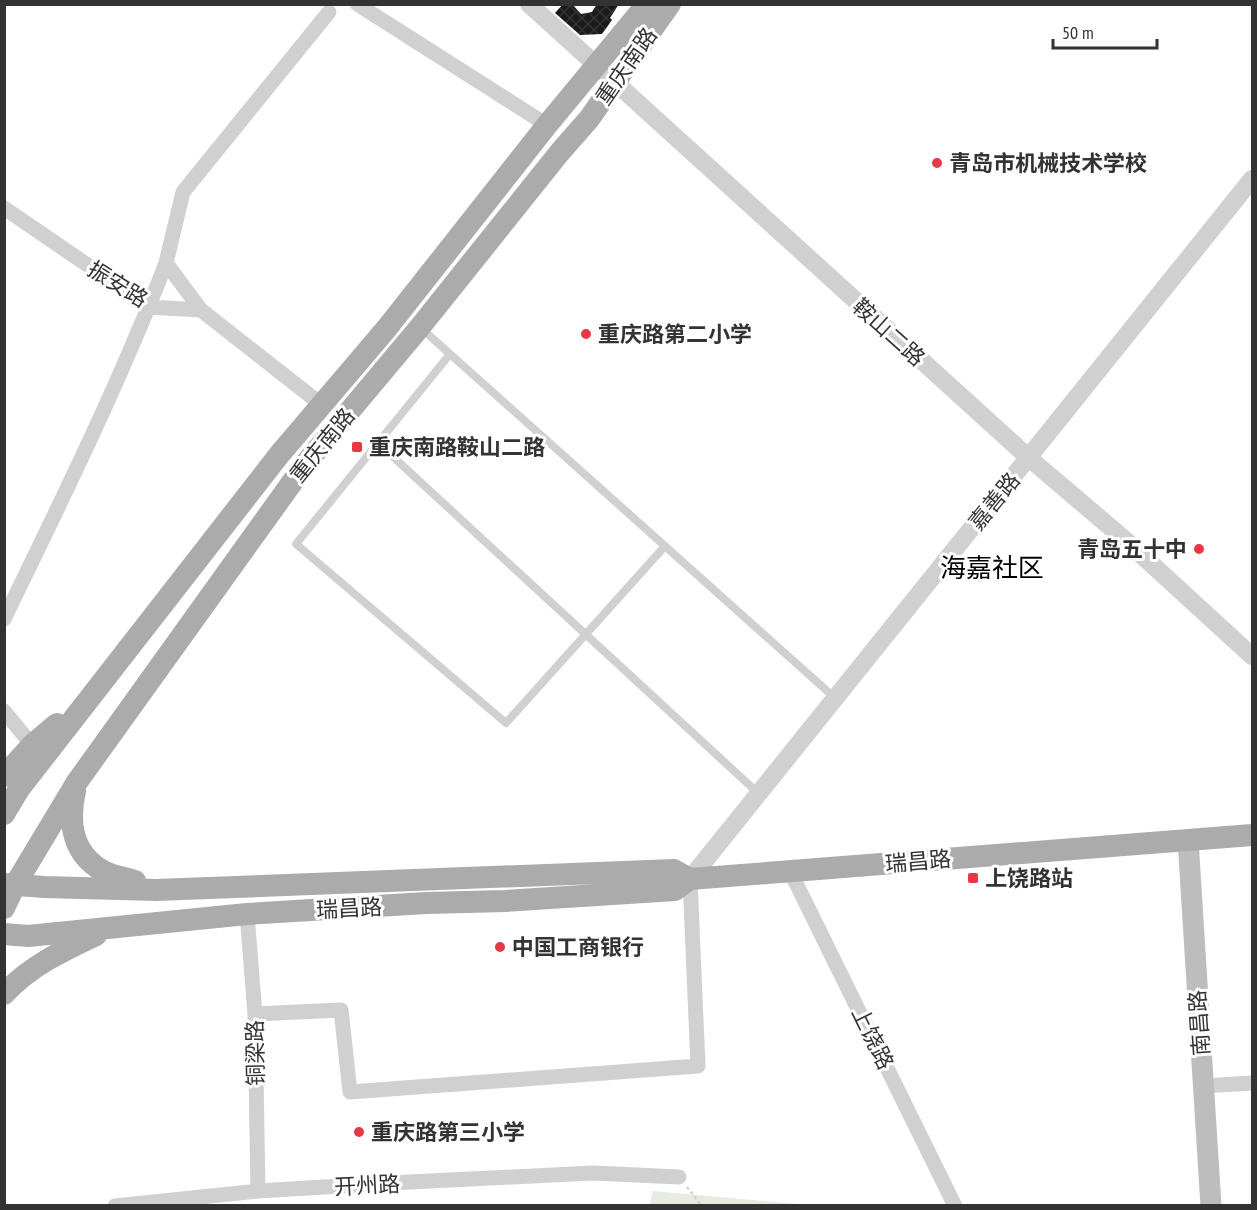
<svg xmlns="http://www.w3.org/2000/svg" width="1257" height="1210" font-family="'PT Sans Narrow','Noto Sans SC',sans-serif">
  <defs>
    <pattern id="building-cross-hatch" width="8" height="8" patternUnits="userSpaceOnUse" patternTransform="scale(1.5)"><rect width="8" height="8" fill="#1a1a1a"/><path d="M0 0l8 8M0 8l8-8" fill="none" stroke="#333"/></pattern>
  </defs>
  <rect width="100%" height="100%" fill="#fff"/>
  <!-- green -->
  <path fill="#e6ecdf" d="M653 1191 809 1205H649Z"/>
  <!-- building -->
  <path fill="url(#building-cross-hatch)" d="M563 4H572L581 14 592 12 597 4H619L610 18 612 20 602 34 580 35 555 13Z"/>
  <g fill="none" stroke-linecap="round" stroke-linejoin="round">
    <!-- path -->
    <path stroke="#cdcdcd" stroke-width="2" stroke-dasharray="3 3" stroke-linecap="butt" d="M687 1187 702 1206"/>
    <!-- service -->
    <path stroke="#d0d0d0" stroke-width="8" d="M421 328 835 698
      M450 354 296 544 506 723 665 546
      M378 443 758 793"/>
    <!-- minor -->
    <path stroke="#d0d0d0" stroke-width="15" d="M357 4 547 125
      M4 208 149 307 201 310 322 405
      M201 310 166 263 183 192 329 12
      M4 619C61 502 119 384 166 263
      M4 711 32 745
      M790 871 955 1206
      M247 914 255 1014 258 1191
      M255 1014 341 1010 350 1092 698 1066 690 879
      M1203 1086 1252 1083
      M115 1206 258 1191 390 1183 593 1173 679 1177"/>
    <!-- tertiary -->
    <path stroke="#d0d0d0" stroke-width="18" d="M529 4 1029 458 1123 538 1252 656
      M690 879 1252 179"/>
    <!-- secondary -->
    <path stroke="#bdbdbd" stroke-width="21" d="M1188 840 1211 1206"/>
    <!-- primary -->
    <path stroke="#ababab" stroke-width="22" d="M4 776 32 745 57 724
      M75 791C68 822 72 854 103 871 113 876 125 878 135 881
      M4 814 19 789 279 455 387 328 547 125 647 4
      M4 884 44 887 156 890 674 870 690 879
      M4 908 15 885 77 782 306 463 420 327 560 152 589 119 670 4
      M4 934 28 936 247 914 426 903 505 901 675 890 690 879 1252 835
      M4 994C30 966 62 951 96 935"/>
  </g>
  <!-- markers -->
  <g fill="#e63946" stroke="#fff" stroke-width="2">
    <circle cx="937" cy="163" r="6"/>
    <circle cx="586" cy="334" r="6"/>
    <rect x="351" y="441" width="12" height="12" rx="3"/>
    <circle cx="1199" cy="549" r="6"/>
    <rect x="967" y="872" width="12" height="12" rx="3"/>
    <circle cx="500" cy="947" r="6"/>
    <circle cx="359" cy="1132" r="6"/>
  </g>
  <g text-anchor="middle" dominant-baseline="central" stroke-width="6" stroke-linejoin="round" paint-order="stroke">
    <!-- street labels -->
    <g font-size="22" fill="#333" stroke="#fff">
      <text transform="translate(626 66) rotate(-55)">重庆南路</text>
      <text transform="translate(118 284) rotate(32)">振安路</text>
      <text transform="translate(889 332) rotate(42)">鞍山二路</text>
      <text transform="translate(322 445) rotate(-51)">重庆南路</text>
      <text transform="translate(994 501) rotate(-51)">嘉善路</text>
      <text transform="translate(918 861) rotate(-5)">瑞昌路</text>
      <text transform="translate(349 908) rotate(-3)">瑞昌路</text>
      <text transform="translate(1199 1023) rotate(-94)">南昌路</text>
      <text transform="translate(873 1038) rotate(64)">上饶路</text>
      <text transform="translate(255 1053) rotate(-91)">铜梁路</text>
      <text transform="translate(367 1185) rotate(-3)">开州路</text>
    </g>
    <!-- poi labels -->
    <g font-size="22" font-weight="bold" fill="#333" stroke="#fff" text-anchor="start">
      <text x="949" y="163">青岛市机械技术学校</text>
      <text x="598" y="334">重庆路第二小学</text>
      <text x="369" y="447">重庆南路鞍山二路</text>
      <text x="1187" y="549" text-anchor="end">青岛五十中</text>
      <text x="985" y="878">上饶路站</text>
      <text x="512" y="947">中国工商银行</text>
      <text x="371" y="1132">重庆路第三小学</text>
    </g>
    <!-- quarter labels -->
    <g font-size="26" fill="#000" stroke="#fff">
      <text x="992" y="567">海嘉社区</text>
    </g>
  </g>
  <!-- border -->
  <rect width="1257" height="1210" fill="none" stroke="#333333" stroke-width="12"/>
  <!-- scale -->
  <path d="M1053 39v9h104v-9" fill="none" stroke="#333333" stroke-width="3"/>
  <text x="1062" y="39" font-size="18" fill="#333333" stroke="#ffffff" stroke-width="4.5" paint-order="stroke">50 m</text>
</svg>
